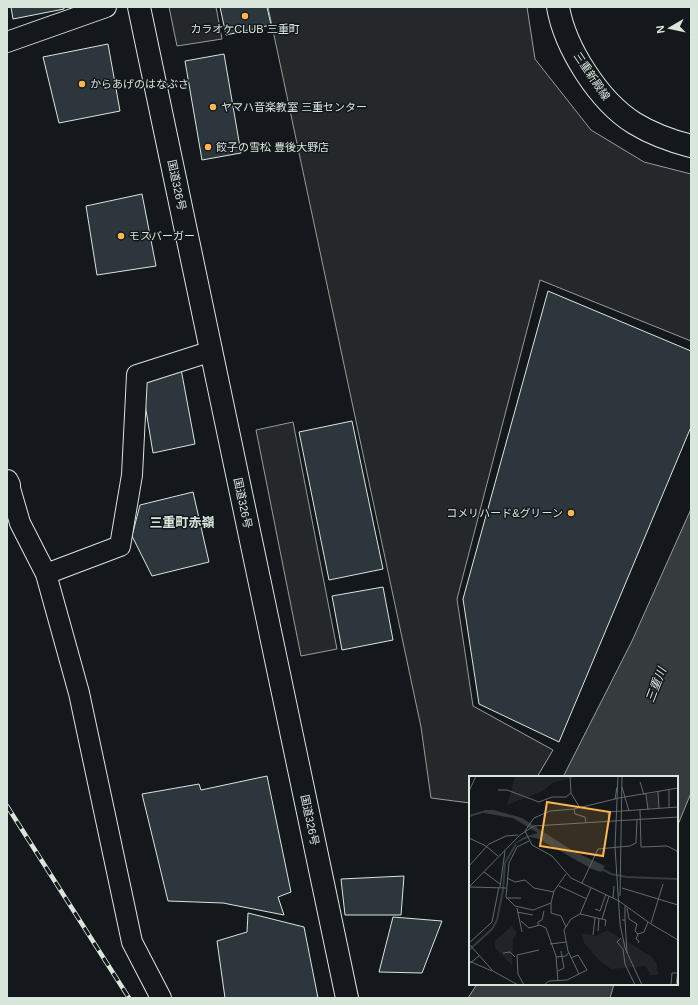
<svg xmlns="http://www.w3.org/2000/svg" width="698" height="1005" font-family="Arial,'Noto Sans JP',sans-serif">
  <rect width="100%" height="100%" fill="#14181c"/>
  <!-- parking -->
  <path fill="#24282b" stroke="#939e99" d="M169 7H216L222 39 177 46Z
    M268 7H527L535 59 591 130 644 162 691 174V341L540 280 457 599 473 706 553 750 537 777H470V803L431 798 421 727Z
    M293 422 337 649 301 656 256 430Z"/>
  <!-- water -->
  <path fill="#363b3e" stroke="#939e99" d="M691 509V793L677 827V777H563L632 641Z
    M477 984H614L610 998H468Z"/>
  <!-- building -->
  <path fill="#2c363c" stroke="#d8e6dc" d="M11 7H64V9L13 19Z
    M220 7H267L271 25 226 35Z
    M108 44 120 111 59 123 43 57Z
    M224 54 241 153 202 160 185 61Z
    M142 194 156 266 97 275 86 206Z
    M548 291 691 351V427L559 742 479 704 463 599Z
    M181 369 195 444 153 453 141 380Z
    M352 421 383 569 329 580 299 432Z
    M193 492 209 562 152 576 132 536 140 505Z
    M383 587 393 640 342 650 332 596Z
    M267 776 291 892 278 897 284 915 223 903 168 901 142 794 199 784 201 790Z
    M404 876 401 915H345L341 879Z
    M248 913 304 927 318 998H225L217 941 247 932Z
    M393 917 442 921 422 973 379 972Z"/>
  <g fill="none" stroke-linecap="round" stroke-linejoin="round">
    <defs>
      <path id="minor" d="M7 41V42L106 7
        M7 486 9 485 20 523 46 574 79 693 132 942 161 998
        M46 574 120 546 132 475 137 375 212 351"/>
      <path id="tertiary" d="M7 481 9 485"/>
      <path id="secondary" d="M558 7C565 48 599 101 634 123 652 134 671 141 691 146"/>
      <path id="trunk" d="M139 7 347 998"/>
    </defs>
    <!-- minor casing -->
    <use href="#minor" stroke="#d8e6dc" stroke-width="22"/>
    <!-- tertiary casing -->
    <use href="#tertiary" stroke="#d8e6dc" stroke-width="24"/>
    <!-- secondary casing -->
    <use href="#secondary" stroke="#d8e6dc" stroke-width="24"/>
    <!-- trunk casing -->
    <use href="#trunk" stroke="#d8e6dc" stroke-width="24"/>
    <!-- minor -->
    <use href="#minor" stroke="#14181c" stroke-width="20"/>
    <!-- tertiary -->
    <use href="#tertiary" stroke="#14181c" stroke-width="22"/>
    <!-- secondary -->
    <use href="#secondary" stroke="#14181c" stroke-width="22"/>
    <!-- trunk -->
    <use href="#trunk" stroke="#14181c" stroke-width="22"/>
    <defs>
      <path id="rail" d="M7 806 129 998"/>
    </defs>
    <!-- rail casing -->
    <use href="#rail" stroke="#d8e6dc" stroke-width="4.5"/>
    <!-- rail -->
    <use href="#rail" stroke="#14181c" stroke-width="3" stroke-dasharray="9" stroke-linecap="butt"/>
  </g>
  <!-- markers -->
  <g fill="#ffb74d" stroke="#14181c" stroke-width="1.5">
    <circle cx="245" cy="16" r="4"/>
    <circle cx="82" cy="84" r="4"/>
    <circle cx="213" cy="107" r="4"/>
    <circle cx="208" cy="147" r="4"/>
    <circle cx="121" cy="236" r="4"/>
    <circle cx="571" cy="513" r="4"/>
  </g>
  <g text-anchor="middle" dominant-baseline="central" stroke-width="3" stroke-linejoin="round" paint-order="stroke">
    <!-- poi labels -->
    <g font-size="11" fill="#d8e6dc" stroke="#14181c" text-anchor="start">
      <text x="245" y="29" text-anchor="middle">カラオケCLUB 三重町</text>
      <text x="90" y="84">からあげのはなぶさ</text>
      <text x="221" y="107">ヤマハ音楽教室 三重センター</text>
      <text x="216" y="147">餃子の雪松 豊後大野店</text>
      <text x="129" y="236">モスバーガー</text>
      <text x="563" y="513" text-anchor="end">コメリハード&amp;グリーン</text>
    </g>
    <!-- street labels -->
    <g font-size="11" fill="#d8e6dc" stroke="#14181c">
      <text transform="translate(592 76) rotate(56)">三重新殿線</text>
      <text transform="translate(177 185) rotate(78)">国道326号</text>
      <text transform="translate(243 503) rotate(78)">国道326号</text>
      <text transform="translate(310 820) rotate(78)">国道326号</text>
    </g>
    <!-- water labels -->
    <g font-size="12" font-style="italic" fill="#d8e6dc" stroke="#14181c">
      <text transform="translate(656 685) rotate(-69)">三重川</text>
    </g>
    <!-- quarter labels -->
    <g font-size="13" font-weight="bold" fill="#d8e6dc" stroke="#14181c">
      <text x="182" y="522">三重町赤嶺</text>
    </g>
  </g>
  <!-- overview -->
  <g transform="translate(469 776)">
    <rect width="209" height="209" fill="#14181c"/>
    <path d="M46 0H110L83 7 74 15 38 29ZM189 16 190 32 179 33 178 19ZM43 150 48 157 44 163 43 189 26 172V165ZM138 154 183 181 188 188 189 199H181L177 190 142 193 130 184 115 167 112 157 127 160Z" fill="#202428"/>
    <path d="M15 34H25L53 42 104 75 136 90 132 96 123 93 70 63 61 61 43 69 55 61 69 57 44 42 15 37Z" fill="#363b3e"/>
    <path fill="none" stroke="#363b3e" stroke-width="2" d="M0 40 17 35M131 92 142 98 158 101 209 103M0 174 23 153 28 144 34 114 36 87 47 68"/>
    <path fill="none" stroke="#626a69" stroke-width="1" d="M101 0 102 17 111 32M149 0 146 71 151 148 156 172 173 209M171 6 175 19M153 11 160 35M200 13V32M29 14H38L70 26 83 21H97L102 17M0 15 7 0M189 15 190 33M177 18 179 34M146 23 148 11M105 33 106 38 116 41 117 46M171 34 172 71 198 70 208 75 209 79M140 45 139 36 209 31M56 55 65 42 81 35 105 33 150 22 209 12M56 55 63 69 83 80 102 102 150 125 182 148 209 164M0 62 17 70 29 80M60 65 48 71 40 87 37 121 46 130 64 134 82 127 85 115 97 98M0 90 20 68 37 60 49 59M15 96 31 108M38 102 46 106 56 104 65 112 85 116M113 107 129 73 161 70 167 67 168 43M90 110 118 123M0 111 51 59 65 50 209 41M1 111 37 112M31 111 36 75M153 112 209 129M151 120 153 0M37 122H52M144 122 145 110M82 127V137L92 140 97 151M48 132 53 156M158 132 160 143 168 148 166 155 169 158M126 133 131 135 137 118M48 136 64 139M111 138 137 144 136 150M133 143 140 120M153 144H156V130M156 144 158 177M52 145 60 152 71 149 77 152 87 180 89 205M182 147 194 108M69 149V146L73 144 75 135M129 155 130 143M124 159 126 142M152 162 148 166 154 173 156 188 166 209M0 167 23 146 30 111M169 167 170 165 167 163 169 158 175 156 179 146M0 168 24 195 49 209M81 168 97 166M34 177 41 176 46 181M87 181 97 180 100 176M102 182 109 179 118 194 110 198M0 185 23 195M0 188 10 180M89 195 95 192 92 175M55 209 49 198 48 179 70 174M75 209 80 205 98 204 110 198 99 175 95 154 102 143 111 138 122 112M202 209 203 197H208M207 209 209 195"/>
    <path fill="#ffb74d" fill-opacity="0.15" stroke="#ffb74d" stroke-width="2" d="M78 26 141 36 134 80 71 70Z"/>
    <rect width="209" height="209" fill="none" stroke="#d8e6dc" stroke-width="2"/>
  </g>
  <!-- border -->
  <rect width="698" height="1005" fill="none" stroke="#d8e6dc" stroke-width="16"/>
  <!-- north arrow -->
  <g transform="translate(670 28) rotate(261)" stroke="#14181c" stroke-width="3" paint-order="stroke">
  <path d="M0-3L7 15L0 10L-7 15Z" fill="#d8e6dc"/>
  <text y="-6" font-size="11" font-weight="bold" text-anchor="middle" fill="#d8e6dc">N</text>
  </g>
</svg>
